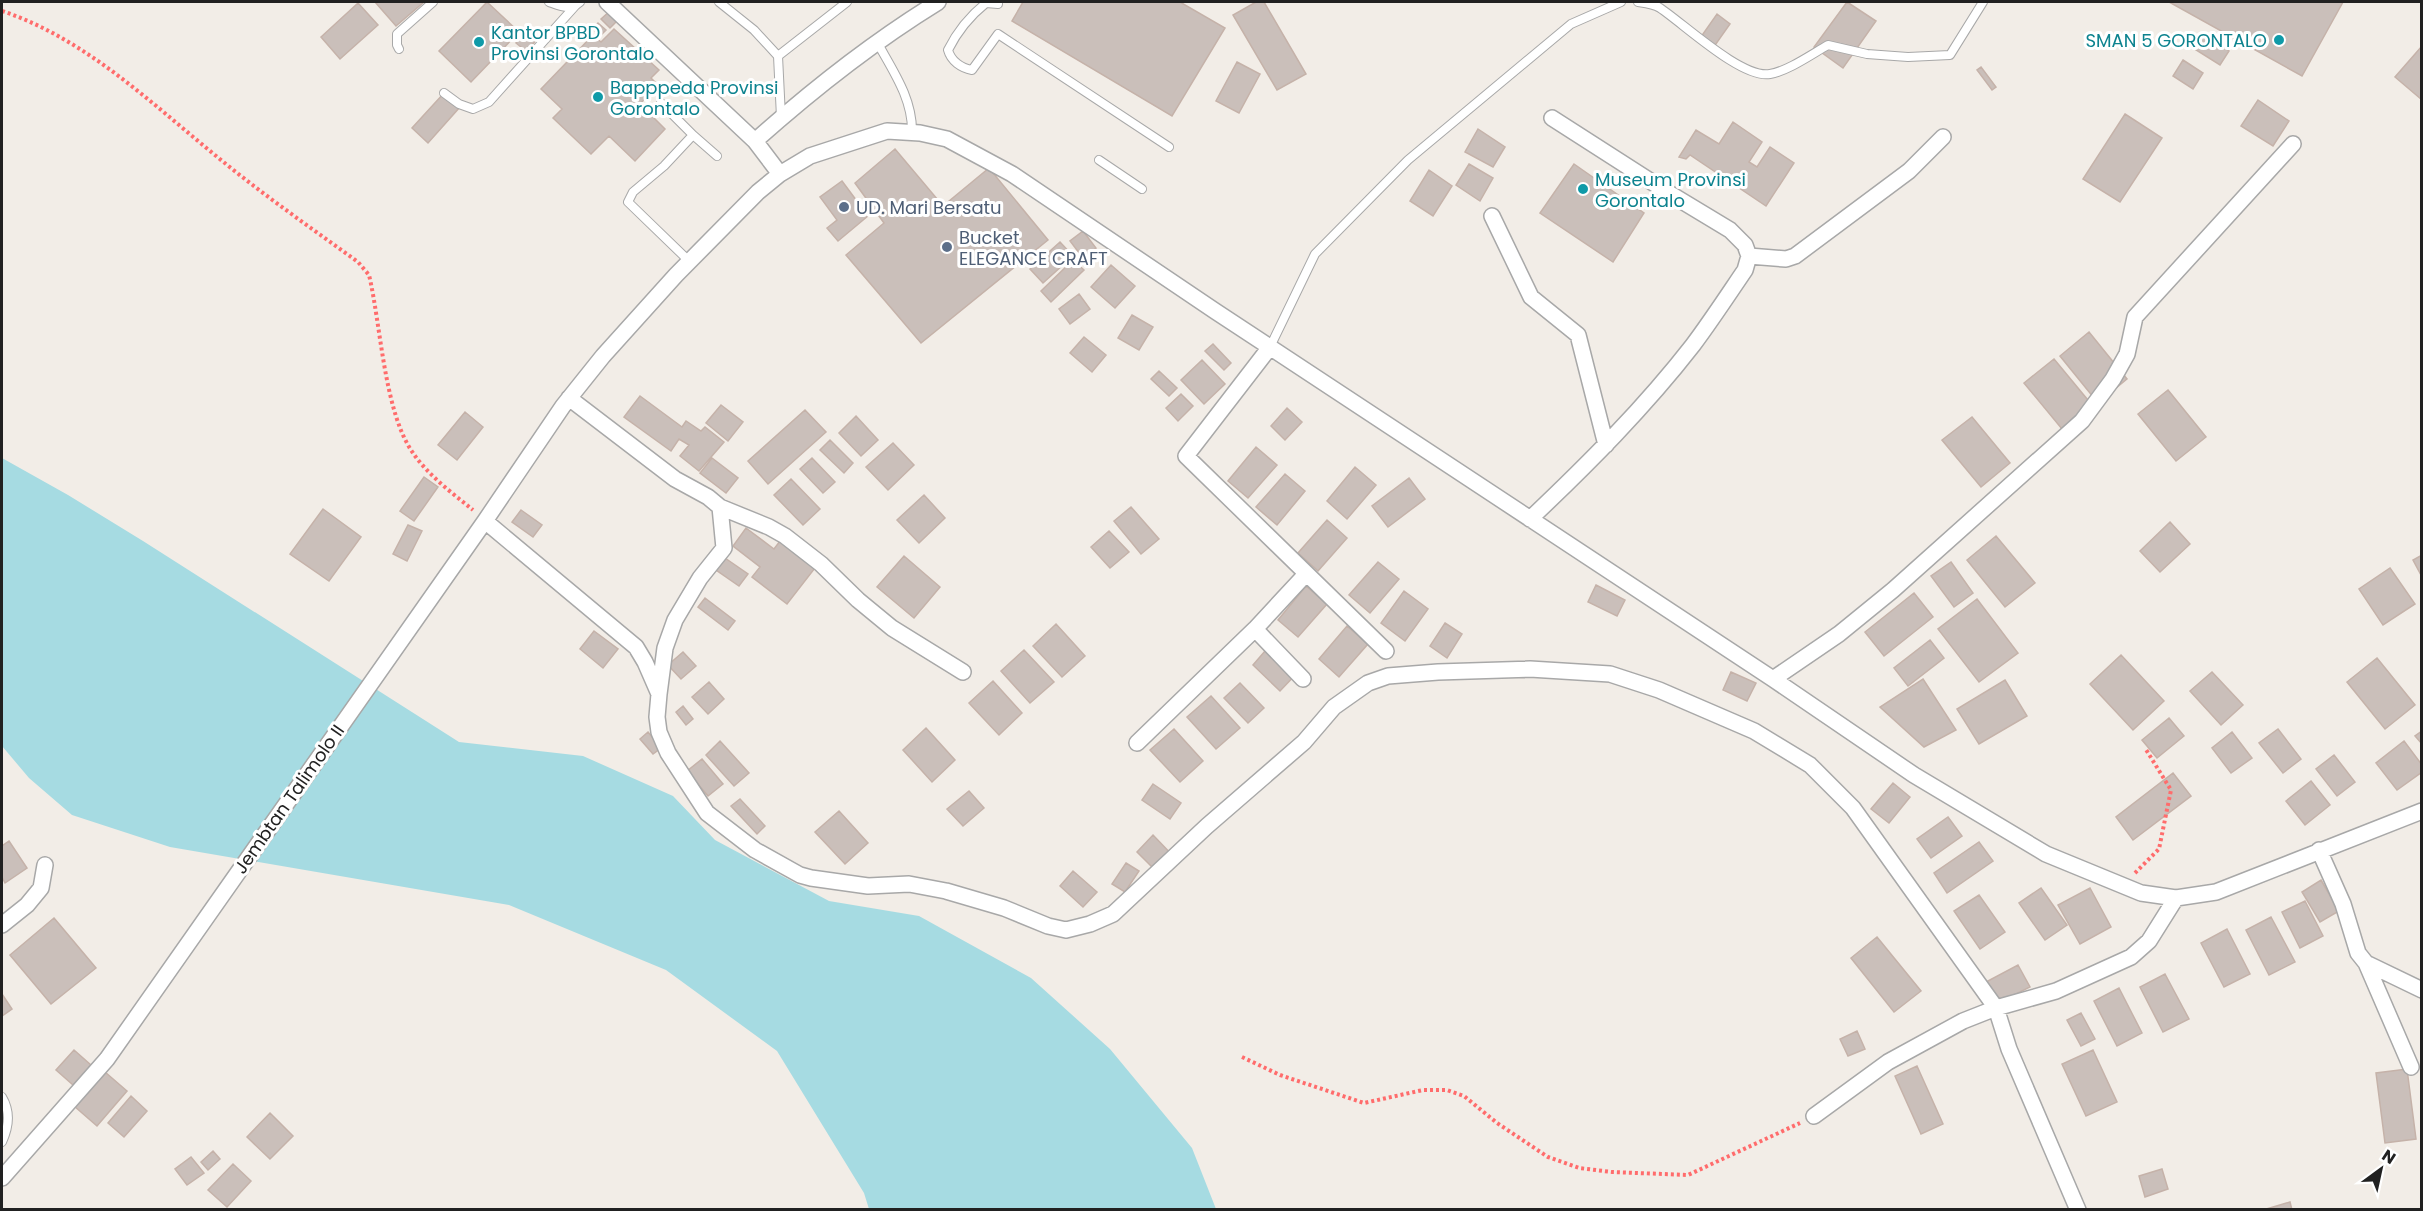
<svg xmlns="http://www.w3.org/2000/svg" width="2423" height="1211" font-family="Poppins,sans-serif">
  <rect width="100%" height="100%" fill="#f2ede7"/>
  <!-- water -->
  <path fill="#a6dbe2" d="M2 458 68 495 143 541 459 742 583 756 673 796 715 840 829 901 919 916 1031 978 1110 1049 1192 1148 1216 1209H869L864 1193 777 1051 666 970 509 905 170 847 72 815 29 778 2 746Z"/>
  <!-- building -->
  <path fill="#cabfba" stroke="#c5b2a9" stroke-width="1.5" d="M375 2H424L396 26Z
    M487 2 519 32 471 82 439 51Z
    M1023 2H1180L1225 28 1172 116 1012 21Z
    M1256 2H1264L1306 74 1277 90 1233 15Z
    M1847 2 1876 21 1843 68 1814 47Z
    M2169 2H2343L2302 76Z
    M358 3 378 25 340 59 321 37Z
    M611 10 619 19 610 28 601 19Z
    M1717 14 1730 24 1711 51 1698 41Z
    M598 23 606 30 600 36 593 29Z
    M614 29 659 70 651 78 658 85 640 104 665 129 635 161 609 136 591 154 553 118 562 109 541 89 593 35 601 42Z
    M526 31 536 40 527 52 516 43Z
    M2203 33 2229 51 2220 65 2193 48Z
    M2422 46V100L2395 77Z
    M2183 60 2203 73 2193 89 2173 76Z
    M1237 62 1260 74 1239 113 1216 101Z
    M1981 67 1996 87 1992 90 1977 70Z
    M444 93 460 107 428 143 412 128Z
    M2258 100 2289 121 2273 146 2241 126Z
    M2125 114 2162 138 2120 202 2083 179Z
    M1733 122 1762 142 1749 162 1757 167 1770 147 1794 163 1766 206 1690 155 1686 159 1679 157 1696 130 1719 144Z
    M1478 129 1505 147 1493 167 1465 152Z
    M895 149 943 206 989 168 1048 240 921 343 846 255 884 223 855 183Z
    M1469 164 1493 178 1480 201 1456 185Z
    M1574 164 1644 213 1613 262 1540 213Z
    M1429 170 1452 186 1433 216 1410 201Z
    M842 181 868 216 838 241 827 228 837 220 820 197Z
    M1083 231 1096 248 1083 258 1070 241Z
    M1060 242 1073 256 1043 283 1030 269Z
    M1073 260 1084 270 1051 302 1041 291Z
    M1111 265 1135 286 1115 308 1091 287Z
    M1079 294 1090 309 1070 324 1059 309Z
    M1132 315 1153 327 1139 350 1118 338Z
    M2089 332 2127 379 2098 403 2060 356Z
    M1084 337 1106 355 1092 372 1070 353Z
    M1213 344 1231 363 1224 370 1205 351Z
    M2054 359 2092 405 2062 429 2024 383Z
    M1202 360 1225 384 1204 404 1181 380Z
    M1159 371 1177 388 1169 396 1151 379Z
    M2168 390 2206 437 2176 461 2138 414Z
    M1181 394 1193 406 1178 421 1166 408Z
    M640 396 682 427 686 421 701 431 705 427 724 442 699 471 680 456 689 445 679 439 671 451 624 417Z
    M721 405 743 422 728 441 706 423Z
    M1287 408 1302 422 1285 440 1271 426Z
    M805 410 826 432 768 484 748 461Z
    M465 412 483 427 457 460 438 445Z
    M856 416 878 440 861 456 839 433Z
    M1972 417 2010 463 1981 487 1942 440Z
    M830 440 853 463 844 473 820 450Z
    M893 443 914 465 888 490 866 467Z
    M1256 447 1277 465 1248 498 1228 481Z
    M712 458 738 478 726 493 700 473Z
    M812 458 835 482 823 493 800 469Z
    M1355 467 1376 485 1347 519 1327 501Z
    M1285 474 1305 491 1277 525 1256 507Z
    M424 477 438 487 414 521 400 511Z
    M1409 478 1425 499 1388 527 1372 506Z
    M791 479 820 509 803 525 774 495Z
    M924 495 945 518 919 543 897 520Z
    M1131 507 1159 539 1141 554 1114 521Z
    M323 509 361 537 329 581 290 554Z
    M521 510 542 525 533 537 512 522Z
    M1327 520 1347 538 1318 571 1298 553Z
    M2170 522 2190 544 2160 572 2140 551Z
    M408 525 422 531 407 561 393 554Z
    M746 528 774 549 780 541 815 568 787 604 752 577 760 567 733 546Z
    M1109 531 1129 552 1110 568 1091 547Z
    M1996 536 2035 583 2005 607 1967 560Z
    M2422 555V577L2413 560Z
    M904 556 940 587 914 618 877 587Z
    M725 558 748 574 739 586 716 570Z
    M1378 562 1399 579 1370 613 1349 595Z
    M1951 562 1973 593 1954 607 1931 576Z
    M2390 568 2415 604 2383 625 2359 589Z
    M1596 585 1625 600 1617 616 1588 602Z
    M1306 586 1327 604 1298 637 1278 620Z
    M1404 591 1428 609 1405 641 1381 623Z
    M1914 593 1933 617 1884 656 1865 632Z
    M705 598 735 621 728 630 698 607Z
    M1977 599 2018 653 1979 682 1938 629Z
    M1445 623 1462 634 1447 658 1430 646Z
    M1056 624 1085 656 1062 677 1033 646Z
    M1347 626 1368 644 1339 677 1319 659Z
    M594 631 618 649 603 668 580 649Z
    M1930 640 1944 658 1908 686 1894 668Z
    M1271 644 1299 671 1280 691 1253 665Z
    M1024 650 1054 682 1030 703 1001 671Z
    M683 652 696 666 681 679 668 665Z
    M2121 655 2164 701 2133 730 2090 684Z
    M2377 658 2415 705 2385 729 2347 682Z
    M1731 672 1756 683 1747 701 1723 690Z
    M2212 672 2243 705 2221 725 2190 691Z
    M1923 679 1956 730 1924 747 1880 707Z
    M2005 680 2027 716 1979 744 1957 709Z
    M993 681 1022 713 999 735 969 703Z
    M709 682 724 699 708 714 692 697Z
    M1240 683 1264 708 1248 723 1224 698Z
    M1211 696 1240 728 1216 749 1187 717Z
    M683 706 693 719 686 725 676 712Z
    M2169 718 2184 736 2157 758 2142 740Z
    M926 728 955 760 932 782 903 750Z
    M1174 729 1203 761 1180 782 1150 750Z
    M2278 729 2301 759 2283 773 2259 743Z
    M2422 731V744L2415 736Z
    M648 732 661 748 653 754 640 739Z
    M2232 732 2252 758 2231 773 2212 748Z
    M720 741 749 773 734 786 706 755Z
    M2404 741 2422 765V772L2397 790 2376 763Z
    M2334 755 2355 782 2337 796 2316 769Z
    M702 759 723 784 708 796 687 771Z
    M2173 773 2191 796 2133 840 2116 817Z
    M2311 781 2330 805 2305 825 2286 801Z
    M1893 783 1910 797 1889 823 1871 809Z
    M1153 784 1181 803 1170 819 1142 800Z
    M969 791 984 808 963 826 947 809Z
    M740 799 765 826 757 834 731 806Z
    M839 811 868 843 845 864 815 832Z
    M1948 817 1962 836 1931 858 1917 839Z
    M1153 835 1176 859 1160 875 1137 852Z
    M9 841 27 868 5 883 2 877V846Z
    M1979 842 1993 861 1947 893 1934 873Z
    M1126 863 1139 871 1125 892 1112 884Z
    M1073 871 1097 892 1083 907 1060 886Z
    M2321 880 2339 911 2320 922 2302 892Z
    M2041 888 2067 925 2045 940 2019 903Z
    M2090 888 2111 927 2080 944 2058 905Z
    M1979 895 2005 932 1980 949 1954 911Z
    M2305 901 2323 936 2300 948 2282 912Z
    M2271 917 2295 962 2269 975 2246 930Z
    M54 918 96 968 51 1004 10 955Z
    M2227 929 2250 974 2224 987 2201 943Z
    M1877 937 1921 991 1894 1012 1851 958Z
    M2018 965 2030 987 1996 1004 1984 983Z
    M2165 974 2189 1019 2163 1032 2140 987Z
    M2119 988 2142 1033 2117 1046 2094 1001Z
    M2 994 12 1009 2 1016Z
    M2081 1013 2095 1039 2081 1046 2067 1020Z
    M1857 1031 1865 1049 1848 1056 1840 1039Z
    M74 1050 91 1065 73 1085 56 1070Z
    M2093 1050 2117 1102 2086 1116 2062 1064Z
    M1917 1066 1943 1124 1921 1134 1895 1076Z
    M2407 1069 2416 1139 2385 1143 2376 1073Z
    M105 1072 127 1091 97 1126 74 1106Z
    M131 1096 147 1111 124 1137 108 1123Z
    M270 1113 293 1136 270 1159 247 1137Z
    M213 1151 220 1159 208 1170 201 1162Z
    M191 1157 204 1173 187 1185 175 1169Z
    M233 1164 251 1181 227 1207 208 1190Z
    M2162 1169 2168 1189 2145 1197 2139 1176Z
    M2290 1202 2292 1210H2263Z"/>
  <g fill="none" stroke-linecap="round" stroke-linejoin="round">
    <defs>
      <path id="lane" d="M549 2C560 6 570 11 580 2
        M719 2 754 30 778 56
        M1638 2C1645 3 1654 4 1660 8 1684 24 1742 79 1770 74 1788 71 1812 54 1828 45L1867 54 1908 57 1950 55 1983 2
        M998 4 986 3C971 15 957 32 948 50 951 61 961 68 972 70L998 34 1169 147
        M877 42C893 71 913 99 912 133
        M399 49 397 45V34L433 2
        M444 93 459 104 473 109 489 102 576 5
        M661 103 693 135 664 166 633 192 628 202 689 261
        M781 117 778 56 847 2
        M693 135 717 156
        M1099 160 1142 189
        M1270 347 1315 254 1408 160 1571 24 1621 2
        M2 1097C11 1112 9 1127 2 1142"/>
      <path id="street" d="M607 2 755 141 780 174
        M755 141C812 90 873 42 938 2
        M1492 216 1531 297 1578 335 1606 445
        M1749 256 1786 259 1795 256 1909 171 1943 137
        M1270 347 1186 456 1386 651
        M569 398 675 479 708 497 720 507 769 527 785 536 821 564 858 600 892 628 963 672
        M1530 519C1588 464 1644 408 1693 345 1711 321 1728 295 1745 270L1749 256 1745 245 1730 230 1672 195 1552 118
        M485 521 636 647 645 662 659 694 657 717 659 732 668 753 707 813 755 850 800 875 811 878 868 886 909 884 946 891 1004 908 1048 926 1066 930 1090 924 1113 914 1207 826 1304 742 1334 707 1368 683 1388 676 1438 672 1530 669 1610 674 1659 690 1754 731 1810 765 1853 808 1996 1008 2009 1049 2078 1210
        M1303 679 1255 629 1306 574
        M1773 679 1839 634 1893 590 2082 421 2113 379 2127 354 2135 317 2293 144
        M659 694 665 648 675 620 700 578 724 548 720 507
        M1137 743 1255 629
        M2319 850 2343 904 2358 953 2366 963 2422 990
        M2 925 27 905 41 888 45 865
        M2366 963 2411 1067
        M1814 1116 1888 1062 1963 1021 1996 1008 2056 991 2131 957 2149 941 2176 898
        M2 1178 107 1059 485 521 563 406 603 356 676 275 758 192 780 174 810 156 887 131 920 133 947 139 1012 174 1215 311 1773 679 1914 775 2046 854 2141 893 2176 898 2216 892 2422 811"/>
    </defs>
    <!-- lane casing -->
    <use href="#lane" stroke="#a8a8a8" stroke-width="10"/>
    <!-- street casing -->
    <use href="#street" stroke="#a8a8a8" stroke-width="18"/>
    <!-- path -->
    <path stroke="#ff6c6c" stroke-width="4" stroke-dasharray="3 3" stroke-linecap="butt" d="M2 11C89 40 156 108 226 164 269 199 314 230 358 262L369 275C381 325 384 412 413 453 428 475 452 493 473 510
      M2135 873 2159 849 2171 790 2145 748
      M1242 1057 1280 1075 1364 1103 1423 1090H1447L1464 1096 1497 1123 1548 1157 1579 1168 1612 1172 1688 1175 1800 1123"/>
    <!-- lane -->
    <use href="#lane" stroke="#fff" stroke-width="8"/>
    <!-- street -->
    <use href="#street" stroke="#fff" stroke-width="15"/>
  </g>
  <!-- markers -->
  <g fill="#0f9aa8" stroke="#fff" stroke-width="2">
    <circle cx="2279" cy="40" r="6"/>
    <circle cx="479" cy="42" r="6"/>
    <circle cx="598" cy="97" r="6"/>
    <circle cx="1583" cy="189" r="6"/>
  </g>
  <g fill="#5c6f8a" stroke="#fff" stroke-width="2">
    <circle cx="844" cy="207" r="6"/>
    <circle cx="947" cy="247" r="6"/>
  </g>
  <g text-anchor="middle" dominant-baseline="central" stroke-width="6" stroke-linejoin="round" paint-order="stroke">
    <!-- culture labels -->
    <g font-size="18" fill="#0d838f" stroke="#fff" text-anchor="start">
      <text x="491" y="32">Kantor BPBD<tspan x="491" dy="21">Provinsi Gorontalo</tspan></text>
      <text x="2267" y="40" text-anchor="end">SMAN 5 GORONTALO</text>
      <text x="610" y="87">Bapppeda Provinsi<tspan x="610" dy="21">Gorontalo</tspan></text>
      <text x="1595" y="179">Museum Provinsi<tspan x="1595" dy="21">Gorontalo</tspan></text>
    </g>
    <!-- service labels -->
    <g font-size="18" fill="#4e5e75" stroke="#fff" text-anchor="start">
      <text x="856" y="207">UD. Mari Bersatu</text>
      <text x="959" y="237">Bucket<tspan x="959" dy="21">ELEGANCE CRAFT</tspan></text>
    </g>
    <!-- street labels -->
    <g font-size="18" fill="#212121" stroke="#fff">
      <text transform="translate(289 799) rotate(-55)">Jembtan Talimolo II</text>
    </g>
  </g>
  <!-- border -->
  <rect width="2423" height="1211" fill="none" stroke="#212121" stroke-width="6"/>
  <!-- north arrow -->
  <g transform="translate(2381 1169) rotate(33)" stroke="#ffffff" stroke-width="4.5" paint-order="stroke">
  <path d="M0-4.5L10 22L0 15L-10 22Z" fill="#212121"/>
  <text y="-9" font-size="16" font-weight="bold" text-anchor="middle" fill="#212121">N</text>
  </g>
</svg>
